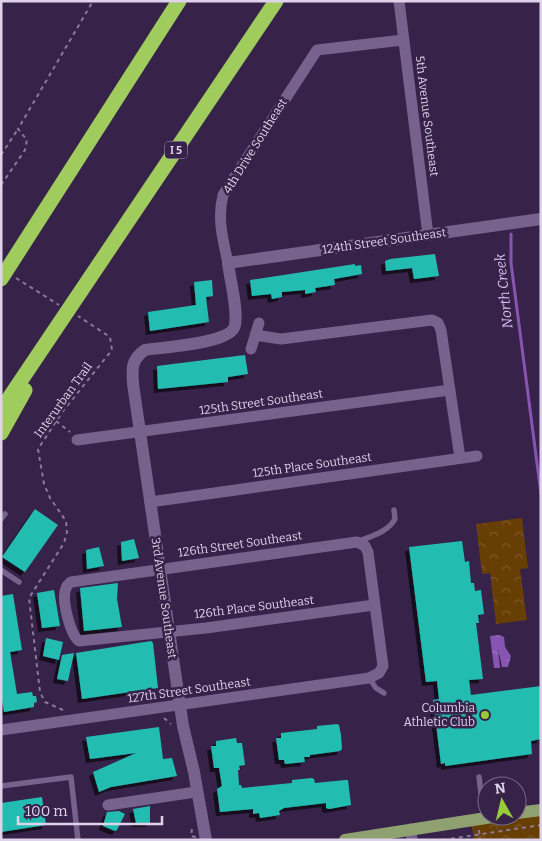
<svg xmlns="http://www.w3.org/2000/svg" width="542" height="841" font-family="Bitter,serif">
  <defs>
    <pattern id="park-crowns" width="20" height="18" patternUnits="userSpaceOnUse" patternTransform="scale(1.25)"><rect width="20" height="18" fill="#673e04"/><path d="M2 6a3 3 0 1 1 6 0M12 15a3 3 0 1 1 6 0" fill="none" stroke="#7c5929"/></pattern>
    <pattern id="water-ripples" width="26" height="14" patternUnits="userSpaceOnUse" patternTransform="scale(1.25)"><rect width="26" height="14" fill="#8854b2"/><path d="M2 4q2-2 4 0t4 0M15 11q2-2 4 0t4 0" fill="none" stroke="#9e74c0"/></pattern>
    <filter id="shadow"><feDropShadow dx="-4" dy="4" stdDeviation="0" flood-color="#0009"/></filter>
  </defs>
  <rect width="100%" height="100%" fill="#372249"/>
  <!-- park -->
  <path fill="url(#park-crowns)" d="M522 518 528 568 520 569 527 620 496 624 490 573 482 574 476 524Z
    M541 810V840H474L471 820 517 816Z"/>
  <!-- water -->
  <path fill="url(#water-ripples)" d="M499 635 504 637 505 647 511 656 508 667H502L498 648 500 668H494L490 636Z"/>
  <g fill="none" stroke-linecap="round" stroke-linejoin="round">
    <!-- stream -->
    <path stroke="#8854b2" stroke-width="3" d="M511 234V263L541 494"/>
  </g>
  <!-- building -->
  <path fill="#24bcb1" filter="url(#shadow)" d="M435 254 439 276 414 279 412 268 386 271 385 261 390 259Z
    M355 264V266L361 265 362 274 334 279 335 285 315 288 316 292 305 294V290L282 292V297L272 299 271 294 252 296 250 280Z
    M212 280 213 296 206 297 209 322 150 331 148 312 196 305 194 282Z
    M245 355 248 374 228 377V382L158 389 157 366Z
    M35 509 58 525 25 572 2 557Z
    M134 539 139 558 122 561 121 542Z
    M462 541 465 562 469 561 471 583H474L475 591 481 590 484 614 478 615 479 623H476L483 679 469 680 471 695 541 686V739L531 741 532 754 445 766V763L441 764 433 700 439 699 437 681 426 682 409 547Z
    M99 547 104 566 87 569 86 550Z
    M118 583 117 599 122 627 84 631 80 588Z
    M54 590 60 626 42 628 37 593Z
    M13 594 22 650 10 652 17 694 32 692 33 696H36L37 702 34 703V707L4 712 1 694V596Z
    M46 638 63 642 59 660 43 656Z
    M151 641 153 643 158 688 82 699 76 653Z
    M74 653 68 681 57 679 62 655Z
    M337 724 339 725 341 735 342 749 340 751 310 755V757H304L305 762 285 764 284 760H279L276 738H281V733L317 729V726Z
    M159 727 163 759 172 758 177 776 111 787 99 792 93 772 136 753 90 759 86 737Z
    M236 738 237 743H242L245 765 239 766 240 770H238L239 785H241L242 788 292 783V780L312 778 314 779 315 783 345 780H348L351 805 329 809 326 808V803L284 808 279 811 280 815 260 818 259 813 253 814V809L220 812 217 789 222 786 219 768H214L211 746H216V741Z
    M42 797 46 825 1 832V803Z
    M150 806V823H136L133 809Z
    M119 811 125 814 117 830 115 831 103 826 107 812Z"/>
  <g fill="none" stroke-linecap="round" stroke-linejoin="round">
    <!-- path -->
    <path stroke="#8b7a9a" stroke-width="2" stroke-dasharray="4 4" stroke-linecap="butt" d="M1 155 18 129
      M1 185 25 150 27 140 18 129 93 1
      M16 278 59 305
      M56 421 70 432
      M63 710 45 702 40 692 29 598 64 543 67 532 66 521 50 498 44 484 38 449 63 411 112 350 110 337 78 316
      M164 718 171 724
      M192 829 191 836 196 837
      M479 830 480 840
      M443 840 541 825"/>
    <!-- service -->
    <path stroke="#77618d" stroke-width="5.5" d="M1 519 5 514
      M357 542C371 536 388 532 395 519L394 510
      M1 570 19 582
      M369 678 376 688 384 693
      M479 777 484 818
      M1 786 71 777 78 840"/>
    <!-- minor -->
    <path stroke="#77618d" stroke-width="11" d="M399 1 428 235
      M228 263C223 240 217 219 223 195L317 50 403 40
      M255 335 281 339 432 320 438 323 441 330 460 458
      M251 349 259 323
      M77 440 450 390
      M150 502 477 456
      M1 730 369 678 379 673 383 666 368 552 365 546 357 542 71 582C69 584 67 585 66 588 61 599 70 634 79 641L206 628 374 605
      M108 805 196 792
      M411 829 412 840"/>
    <!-- tertiary -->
    <path stroke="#77618d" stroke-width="12" d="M206 840 194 772 183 726 133 384C132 368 131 360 145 350 163 347 232 344 235 325 238 308 230 280 228 263L541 219"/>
    <!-- primary -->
    <path stroke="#90a171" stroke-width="12" d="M517 813 541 810
      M345 840 499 816"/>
    <!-- motorway -->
    <path stroke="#a0cc5e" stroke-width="15" d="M1 279 179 1
      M1 410 276 1
      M1 433 25 390"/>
  </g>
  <!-- markers -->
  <circle fill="#97cc39" stroke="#372249" stroke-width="2" cx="485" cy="715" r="5"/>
  <g text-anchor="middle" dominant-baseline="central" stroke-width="5" stroke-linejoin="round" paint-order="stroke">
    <!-- shield labels -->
    <rect fill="#372249" stroke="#ad9dba" stroke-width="1" x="165" y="141.5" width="22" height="17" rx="4"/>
    <g font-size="11" font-weight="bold" fill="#dfd2eb">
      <text x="176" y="150">I 5</text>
    </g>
    <!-- street labels -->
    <g font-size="12" fill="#dfd2eb" stroke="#372249">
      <text transform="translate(427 116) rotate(83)">5th Avenue Southeast</text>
      <text transform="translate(255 146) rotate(-58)">4th Drive Southeast</text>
      <text transform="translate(384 241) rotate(-8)">124th Street Southeast</text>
      <text transform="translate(63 400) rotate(-54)">Interurban Trail</text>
      <text transform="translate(261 402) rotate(-8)">125th Street Southeast</text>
      <text transform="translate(312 465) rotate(-8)">125th Place Southeast</text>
      <text transform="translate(240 544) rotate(-8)">126th Street Southeast</text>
      <text transform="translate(164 598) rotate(82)">3rd Avenue Southeast</text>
      <text transform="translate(254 607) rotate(-7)">126th Place Southeast</text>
      <text transform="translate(189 690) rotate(-8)">127th Street Southeast</text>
    </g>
    <!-- poi labels -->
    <g font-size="12" fill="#dfd2eb" stroke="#372249" text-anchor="end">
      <text x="475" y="708">Columbia<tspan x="475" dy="14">Athletic Club</tspan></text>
    </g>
    <!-- water labels -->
    <g font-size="14" font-style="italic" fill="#d7bff0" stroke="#372249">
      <text transform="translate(504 291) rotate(-96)">North Creek</text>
    </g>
  </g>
  <!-- border -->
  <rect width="542" height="841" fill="none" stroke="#dfd2eb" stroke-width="5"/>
  <!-- north arrow -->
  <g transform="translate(502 801) rotate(352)"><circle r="24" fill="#372249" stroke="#7a688a"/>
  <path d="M0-4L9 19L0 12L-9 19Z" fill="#97cc39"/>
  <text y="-8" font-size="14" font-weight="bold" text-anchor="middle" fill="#dfd2eb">N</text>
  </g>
  <!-- scale -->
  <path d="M18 816v8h144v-8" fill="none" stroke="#dfd2eb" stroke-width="2.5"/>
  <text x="25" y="816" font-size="15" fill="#dfd2eb" stroke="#372249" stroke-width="4" paint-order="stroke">100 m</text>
</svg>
